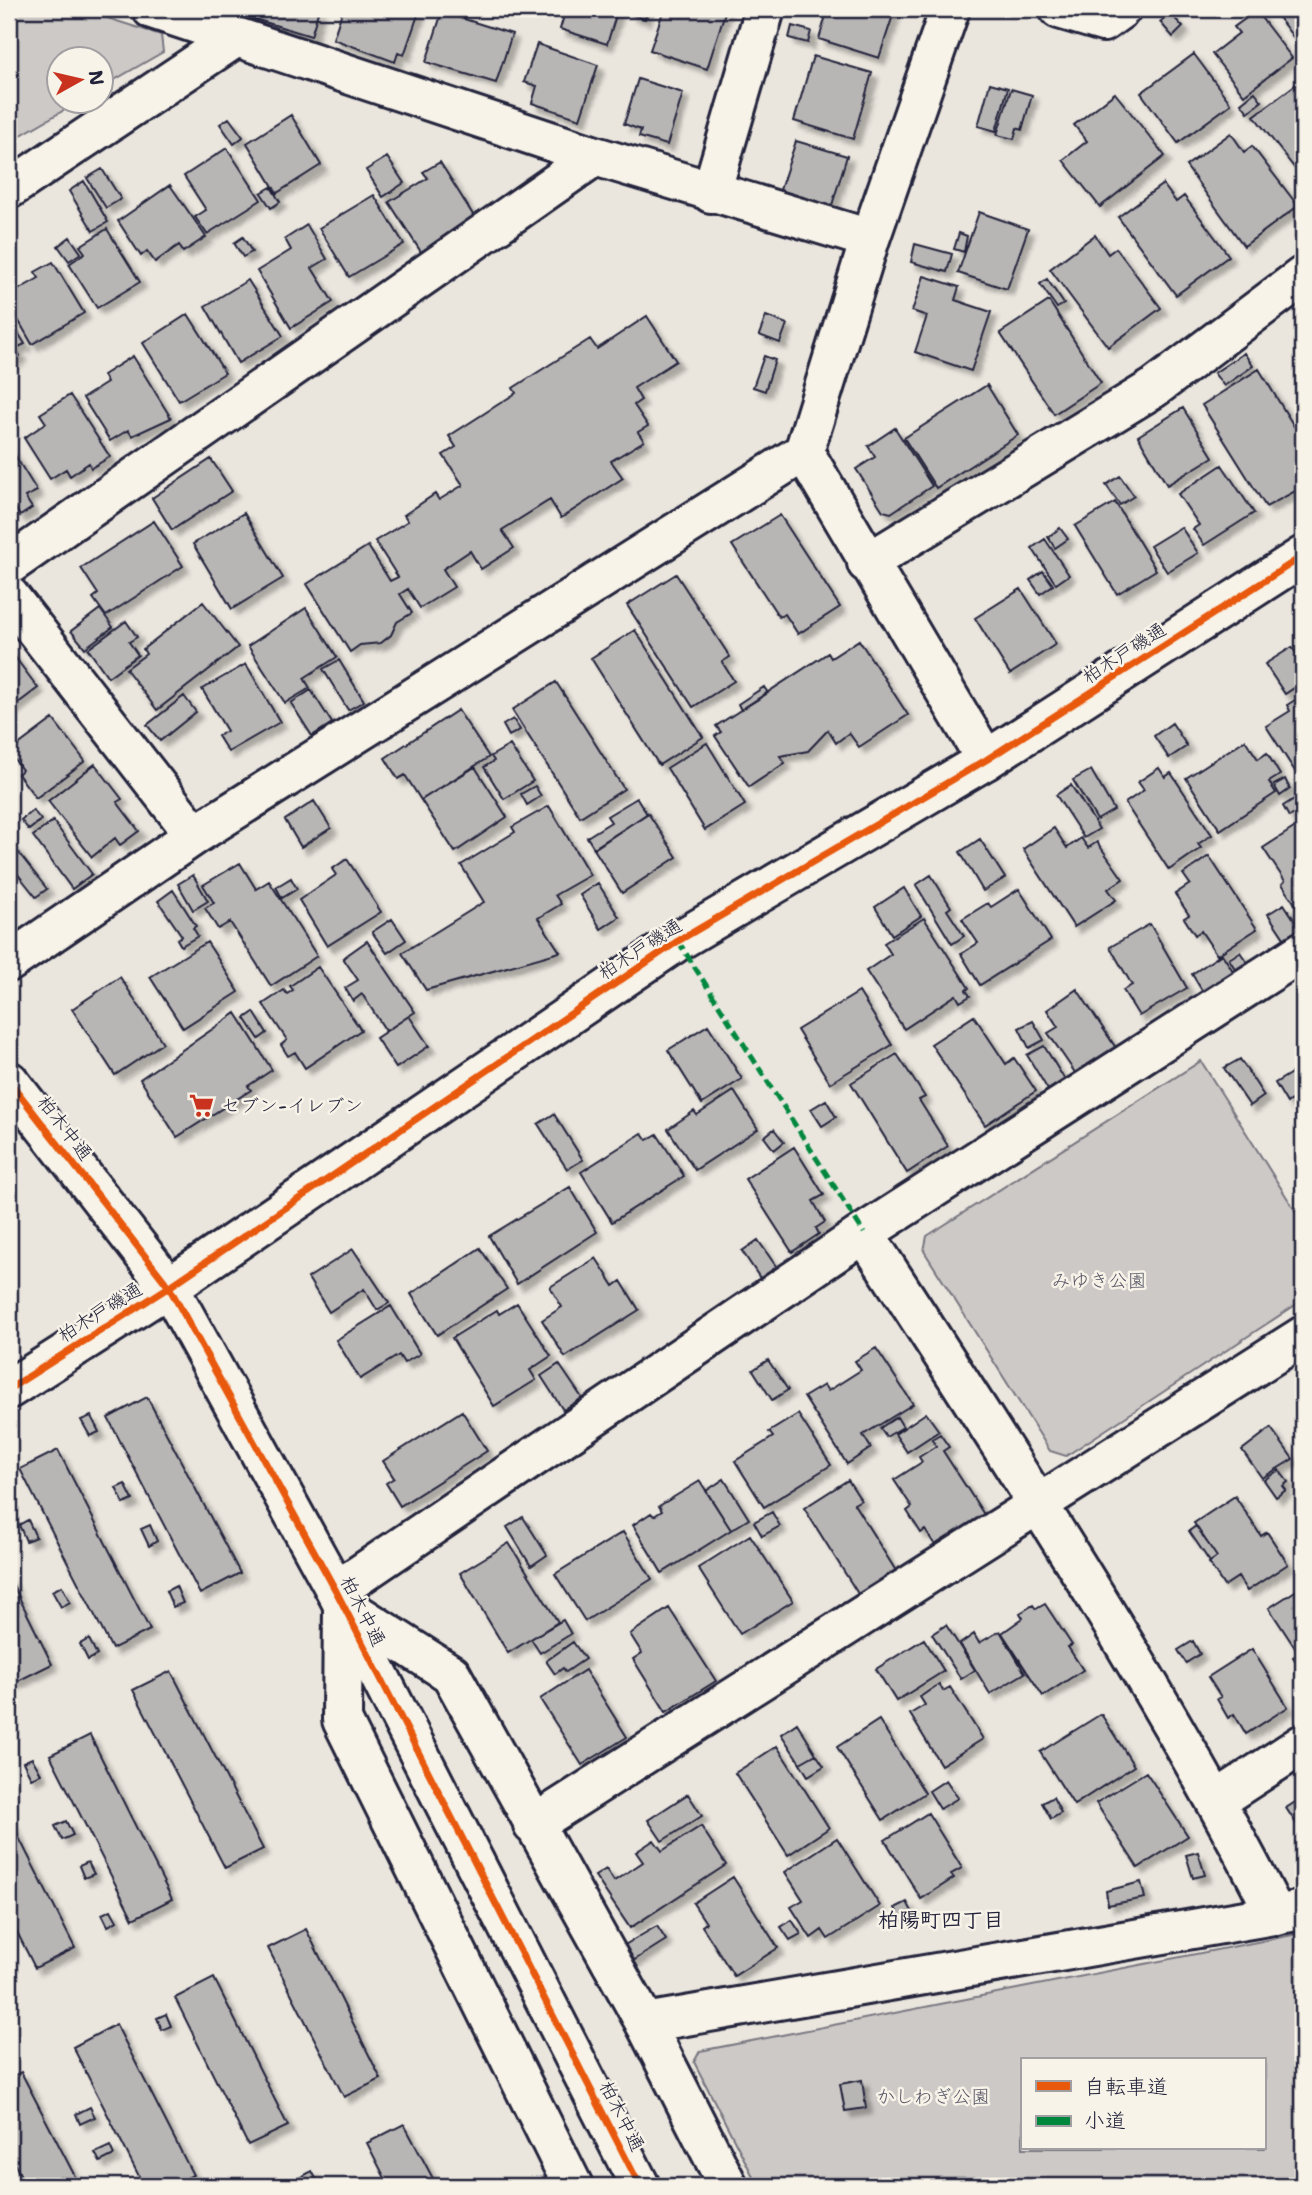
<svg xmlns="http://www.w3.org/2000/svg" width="1312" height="2195" font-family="'Shantell Sans','Klee One',sans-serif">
  <defs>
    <filter id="shadow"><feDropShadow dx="6" dy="6" stdDeviation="2" flood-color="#0004"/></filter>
  </defs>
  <rect width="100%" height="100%" fill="#eae6de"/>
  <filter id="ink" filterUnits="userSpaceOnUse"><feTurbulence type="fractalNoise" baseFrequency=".0143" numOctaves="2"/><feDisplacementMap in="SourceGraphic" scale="14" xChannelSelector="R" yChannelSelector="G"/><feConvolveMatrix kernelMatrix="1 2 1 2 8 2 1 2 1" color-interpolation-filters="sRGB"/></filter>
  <g filter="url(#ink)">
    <!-- green -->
    <path fill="#cdc9c6" stroke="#787680" stroke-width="2" fill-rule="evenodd" d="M9 9H79L161 35 163 52 102 87V60H60V102H78L9 142Z
      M1201 1061 1303 1223V1300L1066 1456 1050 1451 924 1251 927 1236Z
      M1303 1933V2186H758L694 2062 700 2051ZM1023 2060H1265V2148H1023Z"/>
    <!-- building -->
    <path fill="#b8b6b5" stroke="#22223b" stroke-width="2" filter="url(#shadow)" d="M251 9H319L311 36 248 17Z
      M343 9H420L404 55 398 53 395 62 333 39Z
      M566 9H618L607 44 560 29Z
      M631 9H648L645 19 629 14Z
      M664 9H726L707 69 650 50Z
      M828 9H895L879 58 819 39Z
      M1272 9H1303V50Z
      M1256 11 1292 58 1244 95 1212 54 1239 33 1234 27Z
      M442 12 512 34 496 83 426 62Z
      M1170 13 1183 27 1173 37 1160 22Z
      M792 26 811 31 808 43 789 38Z
      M537 44 598 65 580 119 532 103 537 86 524 82Z
      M1194 54 1231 104 1178 143 1141 93Z
      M813 56 872 73 853 139 794 121Z
      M638 79 683 93 667 145 639 137 641 130 624 124Z
      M1299 82 1303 88V179L1254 116Z
      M990 83 1008 88 996 131 978 126Z
      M1011 89 1032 95 1022 130 1017 128 1014 139 997 135Z
      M1255 92 1262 101 1248 112 1241 103Z
      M1115 93 1165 156 1100 207 1063 160 1087 141 1074 125Z
      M291 115 321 165 277 193 247 143Z
      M229 118 243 137 234 144 220 124Z
      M1231 133 1244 152 1252 146 1298 206 1244 246 1186 166Z
      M796 141 847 156 829 215 777 199Z
      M227 148 261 200 207 234 195 217 206 210 184 176Z
      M387 157 404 183 383 197 366 170Z
      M440 162 475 218 421 252 389 202 428 178 423 172Z
      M102 169 121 199 106 208 87 178Z
      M84 181 108 222 93 231 69 191Z
      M1163 184 1176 202 1184 196 1229 256 1176 295 1118 217Z
      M170 185 206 237 183 252 179 245 155 262 147 251 141 256 118 221Z
      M271 187 280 202 271 208 261 193Z
      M374 195 404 244 349 277 319 228Z
      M979 212 1028 229 1007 289 958 273Z
      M307 225 327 259 312 268 333 302 291 328 257 271 291 250 285 239Z
      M107 229 140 282 97 308 69 264 85 253 80 246Z
      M959 233 967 236 964 252 954 249Z
      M1095 235 1108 254 1116 248 1161 308 1108 347 1050 269Z
      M70 237 81 253 69 261 58 246Z
      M243 237 252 252 243 257 234 243Z
      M915 244 952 254 947 272 911 262Z
      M53 262 84 313 32 344 9 304V295L39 278 35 272Z
      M924 276 959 287 955 300 991 312 971 371 915 352 927 316 912 311Z
      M1047 279 1064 304 1057 308 1040 284Z
      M248 280 283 336 238 363 205 306Z
      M1049 301 1101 383 1054 414 1000 333Z
      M188 314 225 373 179 401 143 343Z
      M647 316 676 361 634 388 641 400 634 405 648 426 638 432 644 441 611 461 623 478 561 518 550 500 502 530 514 548 481 569 470 551 443 569 454 587 420 608 408 589 400 594 412 613 397 622 391 635 381 643 360 645 350 652 307 584 368 546 390 581 398 577 375 541 408 521 404 515 435 494 439 500 463 485 443 455 456 447 449 436 516 393 513 388 590 339 597 349Z
      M766 316 787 324 780 343 759 335Z
      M9 318 25 344 16 348 20 356 9 363Z
      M1244 353 1253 366 1224 386 1214 373Z
      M133 356 171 418 132 436 128 430 110 441 83 398 107 383 103 375Z
      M764 356 775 360 765 391 753 387Z
      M1259 369 1303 441V487L1266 507 1202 405Z
      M987 385 1018 435 936 488 904 438Z
      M70 395 110 457 91 468 89 463 70 476 66 469 50 479 24 438 46 423 40 414Z
      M1183 408 1213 457 1167 485 1138 436Z
      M895 428 932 486 891 513 883 511 856 469 875 457 868 446Z
      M9 446 37 491 25 497 32 508 20 516 13 505 9 508Z
      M211 459 232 491 172 530 152 498Z
      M1222 465 1254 513 1204 545 1193 529 1199 525 1178 494Z
      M1120 476 1134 496 1120 505 1106 485Z
      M1115 502 1156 570 1117 594 1075 526Z
      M244 513 283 578 232 609 193 544Z
      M780 515 840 607 798 634 785 614 779 617 732 545Z
      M154 521 183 566 106 616 93 598 98 594 81 568Z
      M1181 527 1198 553 1167 572 1150 546Z
      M1060 528 1068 539 1055 548 1048 537Z
      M1045 539 1069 575 1056 584 1032 548Z
      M1043 571 1053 585 1040 594 1030 580Z
      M676 574 730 657 722 662 734 681 693 707 627 605Z
      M1021 589 1056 644 1010 674 975 618Z
      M203 602 238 647 157 710 126 669 146 654 143 649Z
      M306 608 337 657 304 678 310 688 285 703 248 646Z
      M100 609 113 627 85 648 71 631Z
      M126 621 137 637 129 642 138 655 108 677 88 649Z
      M635 630 703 737 659 765 591 658Z
      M859 640 908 715 859 747 849 733 836 743 828 730 808 751 780 756 785 763 749 787 715 736 721 732 716 726 828 653 831 658Z
      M1292 647 1303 664V682L1285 694 1265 664Z
      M9 649 38 688 9 710Z
      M339 660 364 701 348 710 323 669Z
      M246 664 280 722 228 752 218 736 227 731 202 689Z
      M556 682 624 789 580 817 512 710Z
      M764 687 768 693 741 710 738 704Z
      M311 690 332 723 312 736 291 703Z
      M1303 695V773L1298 776 1266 726 1290 711 1287 705Z
      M184 696 196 712 160 741 147 725Z
      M458 710 489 757 421 800 405 775 398 779 385 758Z
      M53 719 85 761 36 798 18 774 22 770 9 752Z
      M513 719 520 730 509 736 503 725Z
      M1172 723 1187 746 1169 758 1154 736Z
      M1245 740 1258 759 1267 753 1280 775 1269 782 1276 793 1220 830 1186 778Z
      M707 743 745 805 705 830 667 768Z
      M510 745 533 781 504 799 484 767 494 761 491 756Z
      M95 764 122 799 117 802 139 831 120 845 115 838 92 857 48 801Z
      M475 767 507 817 455 852 421 800Z
      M1159 768 1165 777 1171 773 1212 835 1198 844 1201 848 1169 870 1125 803 1144 790 1138 782Z
      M1091 770 1114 810 1097 820 1073 780Z
      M1285 779 1290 789 1280 796 1274 785Z
      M1071 785 1099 829 1084 838 1056 795Z
      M535 786 541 796 527 805 521 794Z
      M1299 796 1303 809 1289 817 1283 806Z
      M637 798 647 814 594 848 587 837 611 822 607 816Z
      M314 801 331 828 301 847 285 820Z
      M549 806 590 875 555 895 561 904 538 918 560 952 426 990 402 953 484 902 461 865 515 832 512 827Z
      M33 810 41 820 29 830 21 820Z
      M648 813 677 857 622 893 594 849Z
      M53 821 92 874 72 889 33 836Z
      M1303 822V908L1299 910 1282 884 1285 881 1263 848Z
      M1054 828 1067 848 1081 838 1088 848 1097 842 1123 879 1108 889 1116 900 1074 927 1023 849Z
      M980 839 1005 878 983 891 960 852Z
      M11 843 47 889 36 897 9 863Z
      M1209 856 1257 929 1217 955 1201 931 1195 935 1184 918 1189 915 1175 894 1190 884 1183 874Z
      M347 859 381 912 327 946 299 900 336 875 332 869Z
      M240 863 256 889 269 881 317 956 271 986 230 922 218 929 205 908 214 903 203 885Z
      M193 875 208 901 193 910 178 884Z
      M931 875 951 907 947 910 964 936 952 944 916 885Z
      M291 878 297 889 282 898 276 887Z
      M598 883 619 917 601 929 580 895Z
      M904 888 921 916 892 935 875 907Z
      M1019 889 1051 940 980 985 961 954 978 943 962 919 988 903 991 907Z
      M173 890 196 926 193 928 198 936 181 946 177 939 182 936 158 901Z
      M1284 904 1303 933 1288 944 1268 914Z
      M924 918 969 988 966 990 970 996 960 1002 956 995 904 1029 866 971 891 954 884 943Z
      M392 919 406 940 387 953 372 932Z
      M1150 924 1187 988 1139 1016 1123 990 1132 985 1110 947Z
      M367 941 415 1012 386 1031 362 994 353 1001 345 988 358 980 343 958Z
      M207 942 239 992 183 1028 150 977Z
      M1240 952 1249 965 1237 972 1229 959Z
      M1222 954 1240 982 1209 1002 1192 974Z
      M318 967 361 1030 305 1068 295 1052 288 1056 281 1045 287 1040 263 1004 284 990 287 994 293 990 290 986Z
      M120 977 163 1043 115 1075 72 1009Z
      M1077 989 1118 1051 1078 1077 1048 1033 1058 1027 1047 1010Z
      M859 992 892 1045 830 1083 797 1030Z
      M254 1012 267 1033 259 1039 245 1018Z
      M236 1013 272 1070 248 1086 251 1090 177 1137 140 1079Z
      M409 1016 429 1046 396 1068 376 1038Z
      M974 1016 1006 1064 1014 1058 1036 1091 985 1125 931 1044Z
      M1033 1021 1044 1040 1029 1048 1019 1028Z
      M708 1025 742 1079 702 1104 668 1050Z
      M1044 1046 1068 1085 1051 1095 1027 1055Z
      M897 1054 925 1097 919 1100 948 1146 907 1173 851 1083Z
      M1240 1059 1264 1096 1250 1106 1224 1068Z
      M1303 1066V1121L1291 1100 1287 1103 1275 1083Z
      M734 1091 758 1129 695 1170 668 1129 694 1111 697 1115Z
      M826 1100 836 1117 822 1126 811 1109Z
      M554 1114 583 1160 567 1169 538 1124Z
      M774 1129 784 1142 774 1150 764 1137Z
      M642 1133 647 1140 657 1134 684 1176 612 1222 581 1172Z
      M794 1147 824 1195 813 1201 825 1222 816 1228 819 1234 792 1252 745 1179Z
      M570 1187 597 1232 517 1284 489 1236Z
      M758 1240 780 1272 764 1284 742 1251Z
      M480 1248 507 1289 437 1335 411 1294Z
      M353 1249 389 1303 377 1310 364 1289 329 1312 308 1278Z
      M596 1258 614 1286 621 1281 639 1310 565 1357 542 1320 562 1307 550 1287Z
      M517 1303 551 1356 530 1370 536 1380 494 1406 452 1338 497 1310 499 1314Z
      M391 1306 420 1354 404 1363 399 1355 360 1379 336 1340Z
      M876 1348 913 1404 863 1435 871 1448 847 1464 804 1397 824 1385 828 1391 861 1370 855 1361Z
      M768 1360 788 1390 772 1400 753 1370Z
      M559 1364 582 1398 563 1410 541 1376Z
      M147 1397 240 1573 200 1594 108 1418Z
      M462 1411 487 1451 400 1506 386 1483 394 1478 383 1461Z
      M926 1413 939 1431 907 1452 895 1434Z
      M798 1414 831 1465 764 1507 735 1461 773 1437 769 1432Z
      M91 1416 99 1432 90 1436 81 1420Z
      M897 1417 903 1427 886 1437 880 1428Z
      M1271 1428 1293 1459 1262 1478 1242 1450Z
      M940 1434 949 1447 943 1451 985 1516 937 1548 925 1530 921 1533 907 1511 912 1507 894 1480 922 1462 919 1457 936 1446 932 1439Z
      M58 1450 150 1630 112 1649 20 1469Z
      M1279 1470 1288 1482 1283 1486 1286 1490 1276 1497 1264 1480Z
      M724 1479 749 1519 731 1530 706 1491Z
      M848 1480 861 1500 854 1504 898 1574 860 1597 804 1508Z
      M700 1481 731 1530 662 1573 633 1525 651 1513 654 1516 662 1511 659 1506Z
      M125 1484 133 1500 124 1504 116 1488Z
      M1235 1496 1261 1536 1267 1532 1288 1564 1247 1591 1238 1577 1224 1586 1209 1563 1217 1557 1194 1523Z
      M772 1512 780 1526 762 1536 754 1522Z
      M523 1517 547 1555 531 1566 507 1527Z
      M28 1520 36 1537 26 1541 19 1525Z
      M150 1525 157 1541 149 1546 141 1529Z
      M1196 1526 1217 1557 1210 1562 1189 1531Z
      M623 1532 652 1579 585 1621 555 1574Z
      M750 1535 793 1601 740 1634 698 1568Z
      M509 1543 558 1622 508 1653 460 1573Z
      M9 1577 52 1664 14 1683 9 1673Z
      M62 1586 70 1602 61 1607 52 1591Z
      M176 1586 183 1603 173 1607 166 1591Z
      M1303 1586V1673L1293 1657 1299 1654 1269 1608Z
      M1045 1604 1072 1645 1068 1647 1083 1670 1043 1696 1002 1633 1023 1618 1020 1613 1033 1605 1036 1609Z
      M669 1608 716 1681 666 1712 633 1659 642 1653 630 1634Z
      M563 1620 571 1634 540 1653 531 1639Z
      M946 1625 975 1670 961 1679 932 1634Z
      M1000 1631 1025 1673 990 1694 960 1644 974 1634 979 1643Z
      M89 1639 97 1655 88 1660 80 1644Z
      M924 1639 944 1671 896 1701 876 1669Z
      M1193 1641 1200 1654 1186 1663 1178 1650Z
      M573 1642 585 1659 566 1672 563 1668 555 1674 546 1661Z
      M1252 1649 1288 1707 1246 1734 1234 1714 1228 1718 1217 1699 1221 1697 1208 1677Z
      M585 1670 627 1737 582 1765 540 1699Z
      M171 1671 263 1849 225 1868 133 1690Z
      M939 1684 943 1691 950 1687 983 1739 941 1765 910 1714 925 1705 920 1697Z
      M1101 1714 1134 1766 1074 1805 1040 1752Z
      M879 1720 925 1793 883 1820 837 1747Z
      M797 1723 816 1754 800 1763 781 1734Z
      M90 1735 172 1899 133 1919 50 1755Z
      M777 1746 829 1828 788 1855 735 1773Z
      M816 1754 824 1766 808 1776 800 1763Z
      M32 1758 41 1774 31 1778 23 1762Z
      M1146 1772 1188 1836 1138 1868 1096 1803Z
      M946 1780 958 1798 940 1809 929 1791Z
      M688 1794 702 1816 662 1841 648 1820Z
      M1053 1797 1061 1813 1051 1819 1042 1803Z
      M1303 1797V1834L1286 1808Z
      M928 1813 962 1868 951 1874 954 1878 921 1899 885 1840Z
      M9 1818 75 1948 35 1968 9 1916Z
      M66 1821 73 1835 62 1840 55 1826Z
      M701 1826 726 1865 630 1928 595 1876 606 1869 614 1881 643 1862 636 1852 654 1840 662 1851Z
      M837 1838 880 1906 828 1939 822 1930 811 1938 791 1907 803 1900 785 1872Z
      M1198 1852 1205 1875 1193 1878 1186 1855Z
      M88 1862 94 1874 84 1878 79 1866Z
      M733 1877 778 1948 734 1976 702 1926 706 1923 693 1903Z
      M1141 1882 1145 1898 1108 1905 1106 1891Z
      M907 1902 914 1915 902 1921 895 1908Z
      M111 1910 117 1921 108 1926 102 1914Z
      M792 1920 801 1934 790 1940 781 1927Z
      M657 1926 666 1940 633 1961 623 1946Z
      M306 1929 381 2079 344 2097 268 1948Z
      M214 1978 288 2126 248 2145 175 1998Z
      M166 2014 171 2026 162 2030 157 2018Z
      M116 2024 193 2175 171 2186H144L73 2047Z
      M21 2072 80 2186H26L9 2153V2078Z
      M862 2080 866 2108 845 2111 840 2084Z
      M90 2107 95 2117 80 2124 76 2114Z
      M404 2124 437 2186H389L367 2143Z
      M110 2146 114 2155 100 2162 95 2153Z
      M312 2171 320 2186H284Z"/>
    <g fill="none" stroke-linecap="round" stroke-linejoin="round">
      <defs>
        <path id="minor" d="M152 9 595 156 870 239
          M950 9 870 239 804 452 986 760
          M1059 9 1103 22 1121 9
          M9 189 235 38
          M711 193 765 9
          M867 563 1154 388 1303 276
          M9 565 595 156
          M9 596 195 835
          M9 962 195 835 804 452
          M864 1233C1008 1456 1155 1678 1276 1915
          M336 1591 864 1233 1303 951
          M343 1605 451 1674 645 2023 728 2186
          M343 1605 342 1720 573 2186
          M1217 1800 1303 1744
          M533 1825 1303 1336"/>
        <path id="tertiary" d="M9 1081 169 1287 336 1591 640 2186
          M9 1389 169 1287 678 941 986 760 1303 556
          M645 2023 1303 1910"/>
      </defs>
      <!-- minor casing -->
      <use href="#minor" stroke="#22223b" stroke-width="44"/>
      <!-- tertiary casing -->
      <use href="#tertiary" stroke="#22223b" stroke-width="44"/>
      <!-- minor -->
      <use href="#minor" stroke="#f7f3e8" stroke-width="38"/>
      <!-- tertiary -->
      <use href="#tertiary" stroke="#f7f3e8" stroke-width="38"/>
      <!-- quiet -->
      <path stroke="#00873e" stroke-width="5" stroke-dasharray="10 5" stroke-linecap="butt" d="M678 941 864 1233"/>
      <defs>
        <path id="cycleway" d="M9 1081 169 1287 336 1591 640 2186
          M9 1389 169 1287 678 941 986 760 1303 556"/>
      </defs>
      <!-- cycleway casing -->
      <use href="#cycleway" stroke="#f7f3e8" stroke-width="11"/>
      <!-- cycleway -->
      <use href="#cycleway" stroke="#e8590c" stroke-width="7"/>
    </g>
  </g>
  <!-- icons -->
  <defs>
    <symbol id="supermarket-bare" viewBox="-9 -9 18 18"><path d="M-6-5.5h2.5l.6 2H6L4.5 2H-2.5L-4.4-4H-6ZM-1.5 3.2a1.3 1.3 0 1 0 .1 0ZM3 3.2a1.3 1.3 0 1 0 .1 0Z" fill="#c8321e" stroke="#f7f3e8" stroke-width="2.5" paint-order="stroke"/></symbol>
  </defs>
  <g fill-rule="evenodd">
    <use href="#supermarket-bare" x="184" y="1088" width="35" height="35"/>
  </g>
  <g text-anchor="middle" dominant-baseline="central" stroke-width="5" stroke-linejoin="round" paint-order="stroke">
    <!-- street labels -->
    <g font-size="19" fill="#22223b" stroke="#f7f3e8">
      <text transform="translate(1124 653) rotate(-33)">柏木戸磯通</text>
      <text transform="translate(640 949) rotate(-33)">柏木戸磯通</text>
      <text transform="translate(65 1128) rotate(52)">柏木中通</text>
      <text transform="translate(100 1312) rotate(-32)">柏木戸磯通</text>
      <text transform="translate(363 1611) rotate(63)">柏木中通</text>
      <text transform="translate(622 2116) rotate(63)">柏木中通</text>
    </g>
    <!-- poi labels -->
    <g font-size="19" fill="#22223b" stroke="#f7f3e8" text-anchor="start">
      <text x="221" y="1105">セブン-イレブン</text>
    </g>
    <!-- park labels -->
    <g font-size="19" fill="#555465" stroke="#f7f3e8">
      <text x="1099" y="1280">みゆき公園</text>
      <text x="933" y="2096">かしわぎ公園</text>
    </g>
    <!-- neighbourhood labels -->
    <g font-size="21" font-weight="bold" fill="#22223b" stroke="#f7f3e8">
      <text x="941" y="1920">柏陽町四丁目</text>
    </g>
  </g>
  <!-- margin -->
  <rect width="1312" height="2195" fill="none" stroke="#f7f3e8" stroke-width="35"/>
  <rect x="18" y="18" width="1277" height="2160" fill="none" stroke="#22223b" stroke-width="2.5" filter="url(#ink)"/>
  <!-- legend -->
  <rect x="1021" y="2058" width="245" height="91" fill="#f7f3e8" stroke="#a29fa3" stroke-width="2"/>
  <rect x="1036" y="2081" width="35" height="10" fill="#e8590c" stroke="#a29fa3" stroke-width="2"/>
  <text x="1084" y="2094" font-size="21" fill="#22223b">自転車道</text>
  <rect x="1036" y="2116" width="35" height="10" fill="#00873e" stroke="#a29fa3" stroke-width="2"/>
  <text x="1084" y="2128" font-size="21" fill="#22223b">小道</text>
  <!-- north arrow -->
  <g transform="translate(80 80) rotate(82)"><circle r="33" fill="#f7f3e8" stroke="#a29fa3" stroke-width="2"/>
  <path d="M0-5L12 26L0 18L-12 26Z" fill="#c8321e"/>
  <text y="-10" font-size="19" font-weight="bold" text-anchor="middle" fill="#22223b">N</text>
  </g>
</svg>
